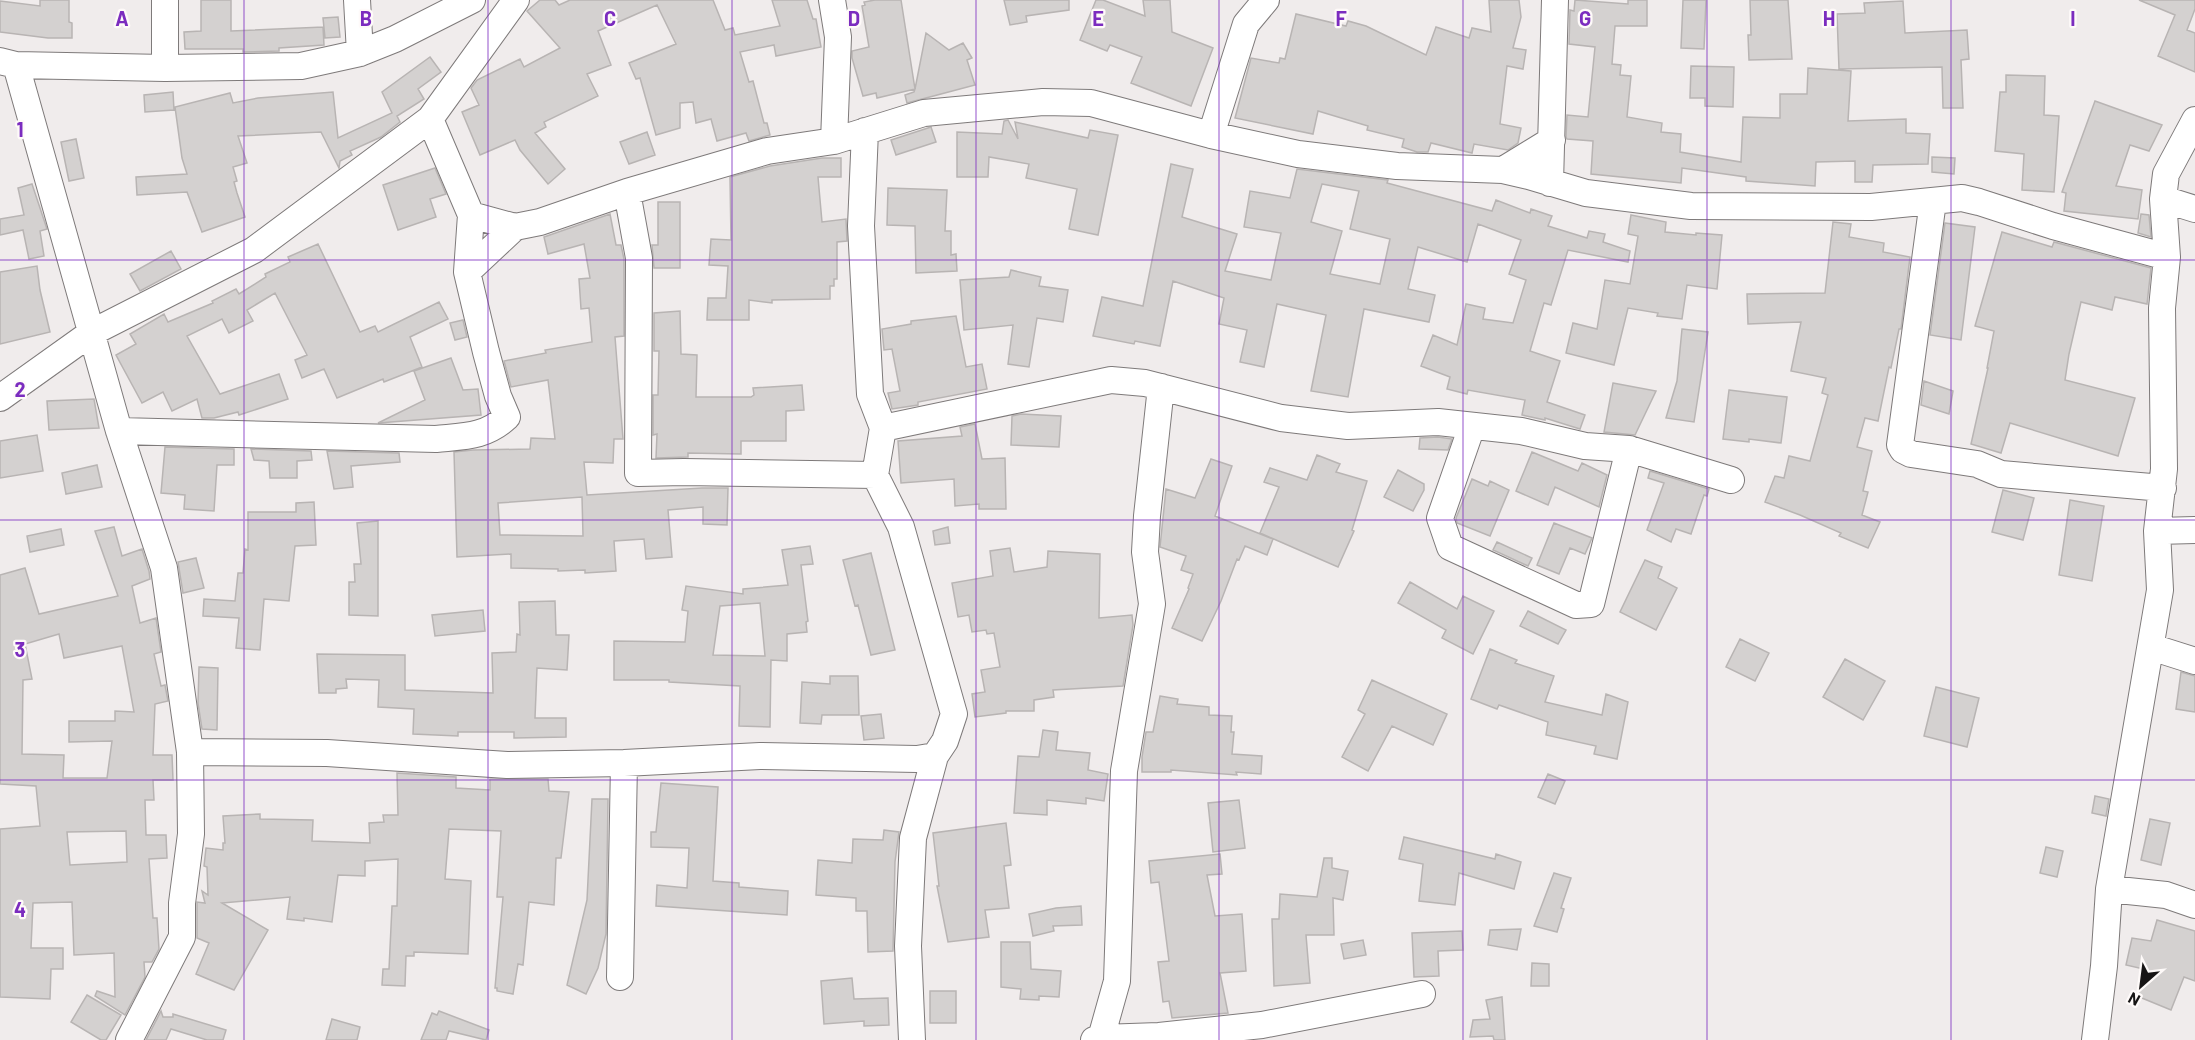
<svg xmlns="http://www.w3.org/2000/svg" width="2195" height="1040" font-family="Barlow,sans-serif">
  <rect width="100%" height="100%" fill="#f0ecec"/>
  <!-- building -->
  <path fill="#d4d1d0" stroke="#b8b4b3" stroke-width="1.5" fill-rule="evenodd" d="M40 0H69V22L72 23V38H48L0 32V1L40 6Z
    M201 0H231V31L323 27 324 45 279 48V51L243 52V49H185L184 32 201 31Z
    M540 0H555L559 5 570 0H713L725 30 733 28 735 35 780 26 772 0H807L813 19H816L821 47 776 56 774 45 740 52 749 82 753 81 764 123H767L770 135 749 141 746 133 717 141 711 119 696 123 693 102 680 103V128L656 135 640 78 636 79 629 63 676 44 657 5 598 31 611 65 587 74 598 96 544 122 546 127 535 133 565 169 548 184 520 150 515 140 480 155 462 112 479 105 471 88 477 80 520 59 524 67 560 48 527 11Z
    M875 0H901L915 89 926 33 949 50 963 43 972 58 967 60 975 85 907 103 905 95 914 92 915 89 877 98 876 93 863 96 852 58V51L869 47 862 6 865 5 864 2Z
    M1004 0H1069V10L1026 16 1027 22 1010 25Z
    M1096 0H1103L1145 16 1143 0H1170L1172 32 1213 48 1191 106 1131 83 1142 57 1110 45 1107 51 1080 40Z
    M1489 0H1519L1521 17 1513 48 1526 50 1523 69 1507 66 1500 124 1521 128 1518 143 1508 150 1474 144 1472 153 1431 143 1428 152H1417L1402 147 1404 139 1367 130 1368 126 1318 111 1313 134 1235 118 1251 58 1279 63 1280 58 1285 59 1296 14 1346 26 1348 21 1366 26 1426 55 1436 27 1469 38 1472 28 1491 32Z
    M1575 0 1628 4V0H1647V26H1615L1612 64 1621 65 1620 75 1631 76 1627 117 1662 123 1661 132 1681 134 1680 152 1741 162 1743 117 1780 118V94H1807L1808 68 1851 71 1848 121 1906 119V133L1930 134 1928 164 1873 165 1872 182H1855V161L1816 162 1815 186 1746 181V177L1682 168 1681 183 1591 174 1593 141 1567 139 1566 137 1567 115 1588 117 1595 47 1569 44 1570 10 1574 11Z
    M1683 0H1706L1704 49 1681 48Z
    M1750 0H1788L1792 59 1749 60 1748 35H1751Z
    M2139 0H2195V9L2187 30 2195 33V72L2158 56 2175 15Z
    M1903 1 1905 33 1967 30 1969 59 1961 60 1963 108H1943L1942 67 1839 69 1837 14 1865 13 1864 3Z
    M338 17 340 37 325 38 323 18Z
    M430 57 441 72 418 89 424 99 397 116 400 122 381 137 350 151 352 155 340 161 339 168 321 132 238 136 247 163 233 167 237 181 234 182 237 193 245 217 202 232 187 192 137 195 136 177 187 174 182 158 175 107 230 93 233 103 258 98 333 92 338 138 392 113 382 92Z
    M1691 66 1734 67 1733 107 1705 106V98H1690Z
    M2006 75 2045 76 2044 115 2059 116 2054 192 2022 190 2024 154 1995 151 2000 92H2006Z
    M173 92 174 110 145 112 144 95Z
    M2095 101 2162 125 2149 151 2130 145 2116 186 2142 190 2138 219 2064 211 2066 193 2062 192Z
    M1008 120 1018 139 1015 122 1088 138 1090 130 1118 135 1098 235 1069 229 1077 189 1026 178 1029 164 989 157 988 177H957V132L1002 134 1004 121Z
    M931 127 936 142 896 155 891 140Z
    M647 132 655 155 629 164 620 142Z
    M76 139 84 178 69 181 61 142Z
    M1932 157 1955 158 1954 174 1932 172Z
    M822 158H841V177H818L822 222 846 219 847 241 837 242V279H834V286H830V299L772 300V303L749 300V320H707L708 298H726L728 266 709 265 711 239 731 240 730 177 770 166Z
    M1171 164 1193 169 1182 217 1237 234 1225 271 1271 280 1281 233 1244 227 1250 191 1290 198 1297 169 1388 180 1387 183 1492 211 1496 200 1530 213 1531 209 1552 216 1548 226 1587 238 1589 231 1605 234 1603 242 1630 251 1628 262 1568 250 1551 305 1544 303 1530 351 1560 361 1547 402 1585 415 1580 429 1545 418V420L1522 415 1525 400 1468 390 1467 394 1447 389 1450 377 1421 366 1433 335 1457 345 1466 304 1485 308 1483 319 1513 323 1526 280 1509 274 1521 240 1478 224 1467 262 1418 247 1408 289 1435 295 1429 322 1364 309 1348 397 1311 391 1326 315 1277 304 1264 367 1240 362 1247 330 1219 324 1224 298 1173 281 1160 346 1135 341 1134 344 1093 336 1102 297 1143 306ZM1322 184 1359 191 1350 229 1390 239 1380 284 1330 274 1342 231 1311 222Z
    M435 168 446 194 430 199 436 217 398 230 383 185Z
    M32 184 47 229 40 231 44 256 29 259 23 230 0 235V219L24 215 18 188Z
    M888 188 947 190 945 231H951V255L956 254 957 271 916 273 915 226 887 225Z
    M658 202H680V268H654L652 245H658Z
    M610 214 616 245H621L624 259V336L615 337 623 439H614L613 463 584 462 587 495 702 488H728L727 525 703 524V507L668 510 672 557 646 559 644 539 614 541 616 571 585 573V570L558 571V569L511 568V554L457 557 454 452 473 450 530 449 531 438 555 439 548 380 511 387 504 361 546 353 545 350 592 342 589 308 581 309 579 279 590 278 584 244 548 254 544 237ZM582 497 583 536 500 535 498 503Z
    M2141 214 2149 215 2151 237 2138 233Z
    M1631 215 1666 222 1665 232 1696 235V233L1722 235 1717 289 1687 285 1682 319 1657 316 1658 313 1628 308 1614 365 1566 353 1573 323 1597 329 1605 280 1630 284 1638 236 1628 234Z
    M1833 222 1851 224 1849 237 1884 243 1883 252 1910 257 1901 329H1899L1891 368 1889 367 1878 421 1865 418 1857 447 1872 451 1863 491 1868 492 1862 515 1880 522 1868 548 1839 536 1841 533 1800 515 1765 502 1775 476 1784 478 1789 456 1810 461 1828 395 1822 393 1826 378 1791 371 1801 322 1748 324 1747 294 1825 293Z
    M1945 223 1975 227 1961 340 1930 335Z
    M2002 232 2052 247 2054 242 2151 268 2147 304 2115 297 2112 310 2081 302 2069 354 2065 380 2135 398 2118 456 2010 423 2001 453 1971 444 1988 368H1987L1994 331 1975 326Z
    M318 244 360 332 375 326 378 332 439 302 448 319 410 337 422 367 384 382 383 379 337 398 324 369 302 378 295 360 307 355 275 293 247 310 253 321 229 333 222 319 187 336 220 394 279 374 288 399 239 415 238 412 214 418H202L197 399 172 411 163 392 142 403 116 355 136 344 130 334 164 314 168 322 213 303 212 301 236 289 239 294 266 277 265 274 290 262 288 257Z
    M171 251 181 269 140 291 130 274Z
    M37 266 40 290 50 332 0 344V272Z
    M1011 270 1041 277 1039 286 1068 290 1063 322 1037 318 1029 367 1008 364 1013 325 964 330 960 280 1009 277Z
    M680 311 681 354 697 355 696 397H751L754 395 753 388 802 385 804 410 786 411V441H741V454L688 453V457L656 458 657 434 653 435V395H658L659 351H654V313Z
    M956 316 966 367 982 364 987 389 918 402V405L892 409 888 393 900 391 892 349 884 350 882 329 911 324V321Z
    M463 320 467 337 455 340 450 323Z
    M1682 329 1708 332 1694 422 1666 418 1677 381Z
    M451 358 463 390 478 389 481 415 378 423 425 400 414 371Z
    M1924 381 1953 391 1949 414 1921 405Z
    M1613 383 1656 391 1635 435 1604 432Z
    M1729 390 1787 397 1781 443 1749 439V442L1723 439Z
    M94 399 99 428 49 430 47 401Z
    M1021 414 1061 416 1059 447 1011 445 1012 416Z
    M975 424 982 459 1005 458 1006 509H979V504L955 506 954 479 901 483 898 441 962 436 960 427Z
    M37 435 43 471 0 478V441Z
    M1438 437 1452 439 1448 450 1419 449 1420 438Z
    M165 447 234 449V465H217L214 511 184 509 185 495 161 493Z
    M251 449 311 451 312 460 297 461V478H270L269 461 254 460Z
    M327 451 399 453 400 462 351 466 353 487 334 489Z
    M1532 452 1578 471 1582 463 1607 475 1599 507 1555 487 1548 505 1516 491Z
    M1317 455 1340 464 1336 472 1367 481 1352 530 1354 531 1338 567 1260 533 1279 487 1264 482 1270 468 1307 480Z
    M1211 459 1232 466 1215 516 1273 539 1267 555 1245 546 1239 560 1237 559 1221 601 1202 641 1172 628 1189 589 1188 588 1193 574 1181 570 1186 556 1160 547 1166 489 1195 498Z
    M97 465 102 487 66 494 62 473Z
    M1398 470 1424 484V490L1413 511 1384 497Z
    M1650 471 1709 489 1707 496 1704 495 1691 534 1676 529 1671 542 1647 530 1664 483 1648 478Z
    M1472 479 1488 486 1490 481 1509 490 1490 536 1457 523 1456 518Z
    M2003 490 2034 498 2023 540 1992 532Z
    M2070 500 2104 506 2092 581 2059 575Z
    M314 502 316 545 295 546 289 601 264 599 260 650 236 648 239 618 203 616 204 599 235 601 238 573H243L245 549 248 550V512H296V503Z
    M378 521V616L349 615V582H355L354 564H361L357 523Z
    M1554 523 1592 538 1585 554 1570 548 1559 574 1537 565Z
    M114 527 122 556 142 549 149 571 150 579 132 586 140 623 156 618 161 652 154 654 161 686 165 685 168 701 155 704 153 755H172L173 780H153L154 800H145L146 835H166L167 858 149 859 153 918H157L159 949 152 962H144L145 977 125 1015 95 996 97 991 115 997 114 953 74 955 72 902 33 903 31 948H63V969H51L50 999 0 997V829L40 826 36 786 0 784V575L25 568 39 614 118 596 95 531ZM59 634 64 658 122 646 134 712 115 711V721H69V742L112 741 107 778H63L64 755 22 754 23 680 32 679 25 644ZM126 831 127 862 70 865 67 832Z
    M948 527 950 543 935 545 933 531Z
    M61 529 64 545 30 552 27 536Z
    M1497 542 1532 558 1528 566 1493 550Z
    M810 546 813 564 801 565 808 621 806 622 807 632 787 634V661L771 660 770 727 739 726 740 686 669 682V680H614V641L685 642 688 611 682 610 686 586 743 594V589L788 585 782 550ZM760 603 765 656 713 655 720 606Z
    M1010 548 1014 572 1047 567 1048 551 1100 554 1099 618 1132 615 1133 625 1123 686 1053 690 1054 697 1034 700V711H1006V713L975 717 972 694 985 692 981 670 1000 667 994 633 987 634 986 630 972 632 969 615 958 617 952 583 993 576 990 551Z
    M871 553 895 650 871 655 858 605 855 606 843 560Z
    M196 558 204 588 183 593 178 562Z
    M1645 560 1662 567 1658 578 1677 588 1656 630 1620 612Z
    M1410 582 1457 609 1463 596 1494 611 1473 654 1442 638 1446 630 1398 603Z
    M555 601 556 635H569L567 670 537 668 535 718H566V737L514 738V732H458V736L413 734 414 709 378 707 379 680 346 679 347 688 336 689V693H319L317 654 405 655V690L493 693 492 653 516 652 517 634 520 635 519 602Z
    M483 610 485 631 435 636 432 615Z
    M1528 611 1566 630 1558 644 1520 626Z
    M1740 639 1769 653 1755 681 1726 667Z
    M1490 649 1517 660 1515 663 1554 676 1545 702 1602 715 1606 694 1628 702 1617 759 1594 754 1596 746 1546 735 1548 722 1499 705 1497 709 1471 699Z
    M1845 659 1885 681 1863 720 1823 697Z
    M199 667 218 668 217 730 202 729 198 703Z
    M2181 672 2195 676V712L2176 709Z
    M830 676H858L859 715H822L821 724 800 723 802 682 830 684Z
    M1372 680 1447 714 1433 745 1392 726 1368 771 1342 757 1365 714 1358 710Z
    M1936 687 1979 698 1967 747 1924 736Z
    M1160 696 1178 699 1177 704 1209 707V715L1232 716 1231 732H1234L1232 754 1262 756 1261 774 1236 772 1237 775 1171 770V772H1142V757L1146 732H1153Z
    M881 714 884 738 864 740 861 716Z
    M1043 730 1058 732 1056 750 1090 753 1088 770 1108 774 1104 801 1086 798V804L1047 800V815L1014 813 1018 756 1039 757Z
    M397 773 456 777V788L490 790V779H548L549 791 569 792 561 858H556L554 905 529 902 523 965 518 964 513 994 497 991V988H495L503 897H497L501 831 449 829 445 879 471 881 468 954 414 952V956H406L405 986 382 985 383 969H389L392 906H397L398 859 365 861V876L338 875 332 922 304 918V921L287 919 290 897 222 903 268 930 234 990 196 974 209 943 197 938V902L205 903 202 891 208 895 207 867 204 866 206 848 223 850V843H225L223 816 260 814V819L313 820 312 841 370 843 369 823 384 822 383 815H398Z
    M1548 774 1565 781 1555 804 1538 797Z
    M661 783 718 787 713 881 739 883V887L788 891 787 915 656 906 657 885 687 888 689 848 651 847V832H656Z
    M2095 796 2109 799 2106 816 2092 813Z
    M592 799H608L606 934 598 968 586 994 567 985 587 900Z
    M1239 800 1245 848 1213 852 1208 803Z
    M2150 819 2170 823 2161 865 2141 860Z
    M1006 823 1011 865 1004 866 1009 908 985 910 989 937 948 942 937 886H939L933 833Z
    M884 830 899 832 895 862 893 951 868 952 867 911H856V898L816 895 818 860 852 863 853 839 883 840Z
    M1404 837 1495 859 1496 854 1521 862 1514 889 1459 873 1455 905 1419 901 1423 864 1399 859Z
    M2046 847 2063 851 2057 877 2040 873Z
    M1220 854 1222 874 1207 875 1215 916 1242 914 1246 971 1220 973 1228 1013 1172 1018 1169 1001 1163 1002 1158 962 1169 961 1159 882 1151 883 1149 861Z
    M1324 858H1332V868L1348 871 1343 900 1333 898 1334 935H1306L1310 983 1274 986 1272 919H1279L1280 894 1317 897Z
    M1554 873 1571 878 1561 908 1564 909 1557 932 1534 926Z
    M1081 906 1082 925 1053 926 1054 931 1033 936 1029 914 1056 908Z
    M2157 920 2195 931V981L2184 977 2171 1010 2137 996 2148 970 2126 965 2132 938 2151 941Z
    M1521 929 1517 950 1488 945 1490 930Z
    M1462 931 1463 950 1438 951 1439 976 1414 977 1412 933Z
    M1363 940 1366 955 1344 959 1341 944Z
    M1001 942H1030L1031 969 1061 971 1059 997 1039 996V1000L1020 999 1021 989 1001 987Z
    M1532 963 1549 964V986H1531Z
    M852 978 854 999 888 998 889 1025 864 1026V1021L824 1024 821 981Z
    M930 991H956V1023H930Z
    M87 995 121 1015 106 1040H101L71 1022Z
    M1502 997 1505 1040H1494L1493 1036 1470 1037 1473 1020 1490 1019 1486 1000Z
    M161 1011 163 1017H173V1014L226 1030 223 1040H207L171 1029 166 1040H146Z
    M439 1011 489 1030 486 1040 449 1031 446 1040H421L432 1013 437 1015Z
    M332 1019 360 1027 357 1040H326Z"/>
  <g fill="none" stroke-linecap="round" stroke-linejoin="round">
    <defs>
      <path id="minor" d="M357 0 360 53
        M832 0 838 37 834 141
        M0 61 16 65 165 68 301 66 360 53 395 39 472 0
        M16 65 119 431 164 568 190 752 191 834 182 903V937L129 1040
        M165 68V0
        M430 119 471 215 515 227 540 222 627 192 767 151 834 141 924 113 1043 102 1091 103 1211 135 1298 154 1397 166 1503 170 1529 176 1586 193 1691 206 1871 207 1962 198 1979 202 2053 226 2167 257
        M1211 135 1246 24 1266 0
        M1503 170 1552 140
        M1550 183 1555 0
        M627 192 639 258 638 473 684 472 875 475
        M2163 199 2195 209
        M1933 201 1900 445 1903 450 1911 454 1977 464 2001 474 2163 488
        M467 272 515 227
        M0 398 91 333 254 250 430 119 516 0
        M1472 426 1440 518 1450 547 1576 605 1591 604 1629 449
        M883 428 1111 380 1145 383 1281 418 1348 426 1438 422 1521 431 1585 446 1629 449 1731 480
        M119 431 436 439C465 436 485 437 507 417L498 396 486 352 467 272 471 215
        M2157 531 2195 530
        M2151 647 2195 661
        M190 752 327 753 507 765 624 763 760 756 917 759 935 756 945 741 954 714 901 527 875 475 883 428 870 394 861 226 865 131
        M2109 889 2166 895 2195 905
        M620 977 624 763
        M1101 1038 1159 1036 1262 1025 1422 994
        M912 1040 908 946 913 838 935 756
        M1094 1040 1101 1038 1117 981 1124 771 1152 604 1145 552 1147 516 1161 387
        M2095 1040 2104 966 2109 889 2160 590 2157 531 2164 469 2162 308 2167 257 2163 199 2166 174 2195 120"/>
    </defs>
    <!-- minor casing -->
    <use href="#minor" stroke="#7e7a7a" stroke-width="28"/>
    <!-- minor -->
    <use href="#minor" stroke="#fff" stroke-width="26"/>
  </g>
  <!-- grid -->
  <path fill="none" stroke="#7b2cbf" stroke-width="1.5" stroke-opacity="0.55" d="M244 0V1040M488 0V1040M732 0V1040M976 0V1040M1219 0V1040M1463 0V1040M1707 0V1040M1951 0V1040M0 260H2195M0 520H2195M0 780H2195"/>
  <g font-size="20" text-anchor="middle" font-weight="bold" fill="#7b2cbf" stroke="#fefaf9" stroke-width="4.5" stroke-linejoin="round" paint-order="stroke">
    <text x="122" y="26">A</text>
    <text x="366" y="26">B</text>
    <text x="610" y="26">C</text>
    <text x="854" y="26">D</text>
    <text x="1098" y="26">E</text>
    <text x="1341" y="26">F</text>
    <text x="1585" y="26">G</text>
    <text x="1829" y="26">H</text>
    <text x="2073" y="26">I</text>
    <text x="20" y="137">1</text>
    <text x="20" y="397">2</text>
    <text x="20" y="657">3</text>
    <text x="20" y="917">4</text>
  </g>
  <!-- north arrow -->
  <g transform="translate(2141 986) rotate(208)" stroke="#fefaf9" stroke-width="4.5" paint-order="stroke">
  <path d="M0-4.5L10 22L0 15L-10 22Z" fill="#171515"/>
  <text y="-9" font-size="16" font-weight="bold" text-anchor="middle" fill="#171515">N</text>
  </g>
</svg>
